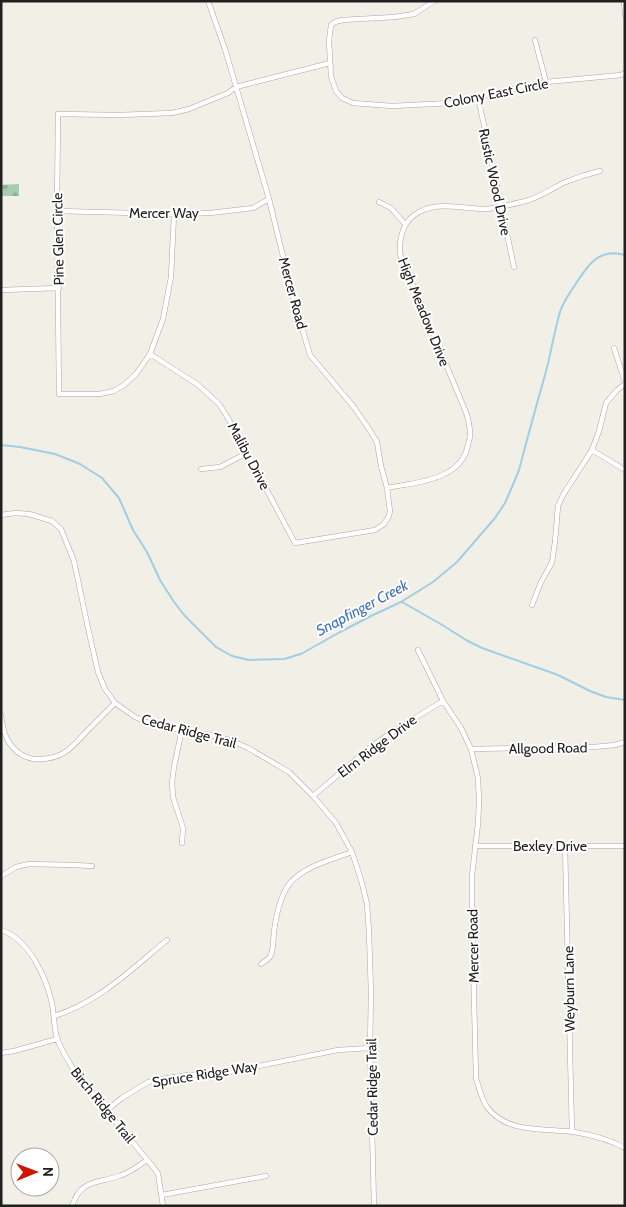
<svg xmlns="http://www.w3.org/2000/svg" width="626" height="1207" font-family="Cabin,sans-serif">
  <defs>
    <pattern id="cemetery-stones" width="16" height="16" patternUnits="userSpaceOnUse" patternTransform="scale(1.25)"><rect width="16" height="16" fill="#a5cdaf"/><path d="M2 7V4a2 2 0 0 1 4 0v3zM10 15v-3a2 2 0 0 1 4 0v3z" fill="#8eb096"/></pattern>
  </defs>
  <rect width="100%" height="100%" fill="#f1efe6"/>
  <!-- cemetery -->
  <path fill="url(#cemetery-stones)" d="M19 184V196H1V185Z"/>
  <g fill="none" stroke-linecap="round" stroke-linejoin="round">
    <!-- stream -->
    <path stroke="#a2cee3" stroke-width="2" d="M1 445 20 447 55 454 80 464 102 478 119 498 133 530 147 552 160 580 174 602 185 616 216 647 232 656 249 660 284 659 301 654 340 632 371 616 401 602 433 582 457 562 495 518 505 503 512 487 519 470C527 439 536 407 545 375 551 354 554 332 560 312 563 302 569 294 575 285 587 266 599 247 625 255
      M402 602 444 626 466 640 482 648 558 675 590 691 606 697 625 700"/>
    <defs>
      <path id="minor" d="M434 1 414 14 395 17 342 20 335 22 331 25 329 41 331 76 336 91 342 98 353 103 392 106 451 103 546 82 621 75 625 73
        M624 1 625 15
        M535 40 546 82
        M478 97 514 267
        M379 202 391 208 405 224
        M57 211 174 214 210 213 253 208 269 199
        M174 214 171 277 163 319 150 354 146 360 136 374 124 385 114 391 99 394H59L57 211 58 114 119 115 172 113 189 109 228 93 236 87 330 63
        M1 290 59 288
        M614 348 625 382
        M150 354 197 384 219 404 228 418 247 453 295 543 375 530 384 524 389 516 390 511 387 488 381 466 377 442 367 426 353 406 310 355 293 297 269 199 225 49 208 1
        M592 450 625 470
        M201 469 220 467 247 453
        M387 488C416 482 461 481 468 445 470 439 471 432 469 425 469 420 467 415 465 410L400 254C399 238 403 220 419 212 439 201 462 209 484 209 489 209 494 208 499 207 509 205 519 203 529 200 541 196 552 189 563 183 575 178 587 174 600 171
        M1 515 15 513 29 514 52 521 61 529 74 561 88 628 98 672 105 689 115 703 135 717 151 724 215 736 232 741 248 748 289 772 313 796 336 823 352 852 362 883 367 904 369 932 371 993 370 1048 374 1206
        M532 605 541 582 549 568 552 562 555 542 558 506 563 495 592 450 599 431 606 403 617 390 625 384
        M418 650 443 701 461 728 471 749 478 778 479 801 478 824 472 875V918L476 1078C479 1088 481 1098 487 1107 507 1134 545 1128 574 1132 592 1135 609 1139 625 1148
        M1 715C3 732 7 746 22 755 28 758 34 760 40 759 64 759 73 746 88 730 97 721 106 712 115 703
        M471 749 594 747 615 745 625 742
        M313 796 372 746 395 730 443 701
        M182 843 183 828 173 797 172 782 174 767 182 729
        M475 846H625
        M565 846 572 1132
        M1 876 16 867 29 864 74 865 92 866
        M1 930C29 939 46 977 52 1003 54 1015 54 1027 57 1038 61 1050 69 1062 75 1072L153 1167 158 1174 163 1206
        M261 964C264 962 267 960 270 957 274 950 273 939 274 931 276 917 281 894 290 883 305 866 331 860 352 852
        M54 1016C98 1003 133 968 167 940
        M1 1053 14 1051 57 1039
        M107 1110 122 1098 148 1082 162 1079 188 1075 224 1073 338 1050 370 1048
        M162 1195 266 1176
        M72 1206C81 1179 96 1184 119 1176 130 1173 138 1166 147 1160"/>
    </defs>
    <!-- minor casing -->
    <use href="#minor" stroke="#a7a7a7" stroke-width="5.5"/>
    <!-- minor -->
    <use href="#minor" stroke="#fff" stroke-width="4.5"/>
  </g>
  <g text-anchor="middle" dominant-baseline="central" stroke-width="4" stroke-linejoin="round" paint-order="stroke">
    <!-- street labels -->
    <g font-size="14" fill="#202020" stroke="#fff">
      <text transform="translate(496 93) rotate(-11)">Colony East Circle</text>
      <text transform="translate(495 182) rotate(78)">Rustic Wood Drive</text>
      <text x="164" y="213">Mercer Way</text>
      <text transform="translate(58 239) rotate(-91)">Pine Glen Circle</text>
      <text transform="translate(293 293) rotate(75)">Mercer Road</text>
      <text transform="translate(424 312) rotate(68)">High Meadow Drive</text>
      <text transform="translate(249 456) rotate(62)">Malibu Drive</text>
      <text transform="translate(189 731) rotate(15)">Cedar Ridge Trail</text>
      <text transform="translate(377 746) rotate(-37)">Elm Ridge Drive</text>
      <text transform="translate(548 748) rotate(-1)">Allgood Road</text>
      <text x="550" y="846">Bexley Drive</text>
      <text transform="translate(473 946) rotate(-91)">Mercer Road</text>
      <text transform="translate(569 989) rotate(-91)">Weyburn Lane</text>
      <text transform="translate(205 1074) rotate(-9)">Spruce Ridge Way</text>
      <text transform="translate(372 1087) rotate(-91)">Cedar Ridge Trail</text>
      <text transform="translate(103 1105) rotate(51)">Birch Ridge Trail</text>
    </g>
    <!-- water labels -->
    <g font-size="15" font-style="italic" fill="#4272ba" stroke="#fff">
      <text transform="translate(362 608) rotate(-28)">Snapfinger Creek</text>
    </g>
  </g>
  <!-- border -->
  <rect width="626" height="1207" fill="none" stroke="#202020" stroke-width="5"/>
  <!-- north arrow -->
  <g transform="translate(35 1172) rotate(89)"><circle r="24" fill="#ffffff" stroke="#a6a6a6"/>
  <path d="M0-4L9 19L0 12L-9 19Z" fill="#d01500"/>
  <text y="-8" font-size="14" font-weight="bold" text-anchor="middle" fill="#202020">N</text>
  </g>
</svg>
